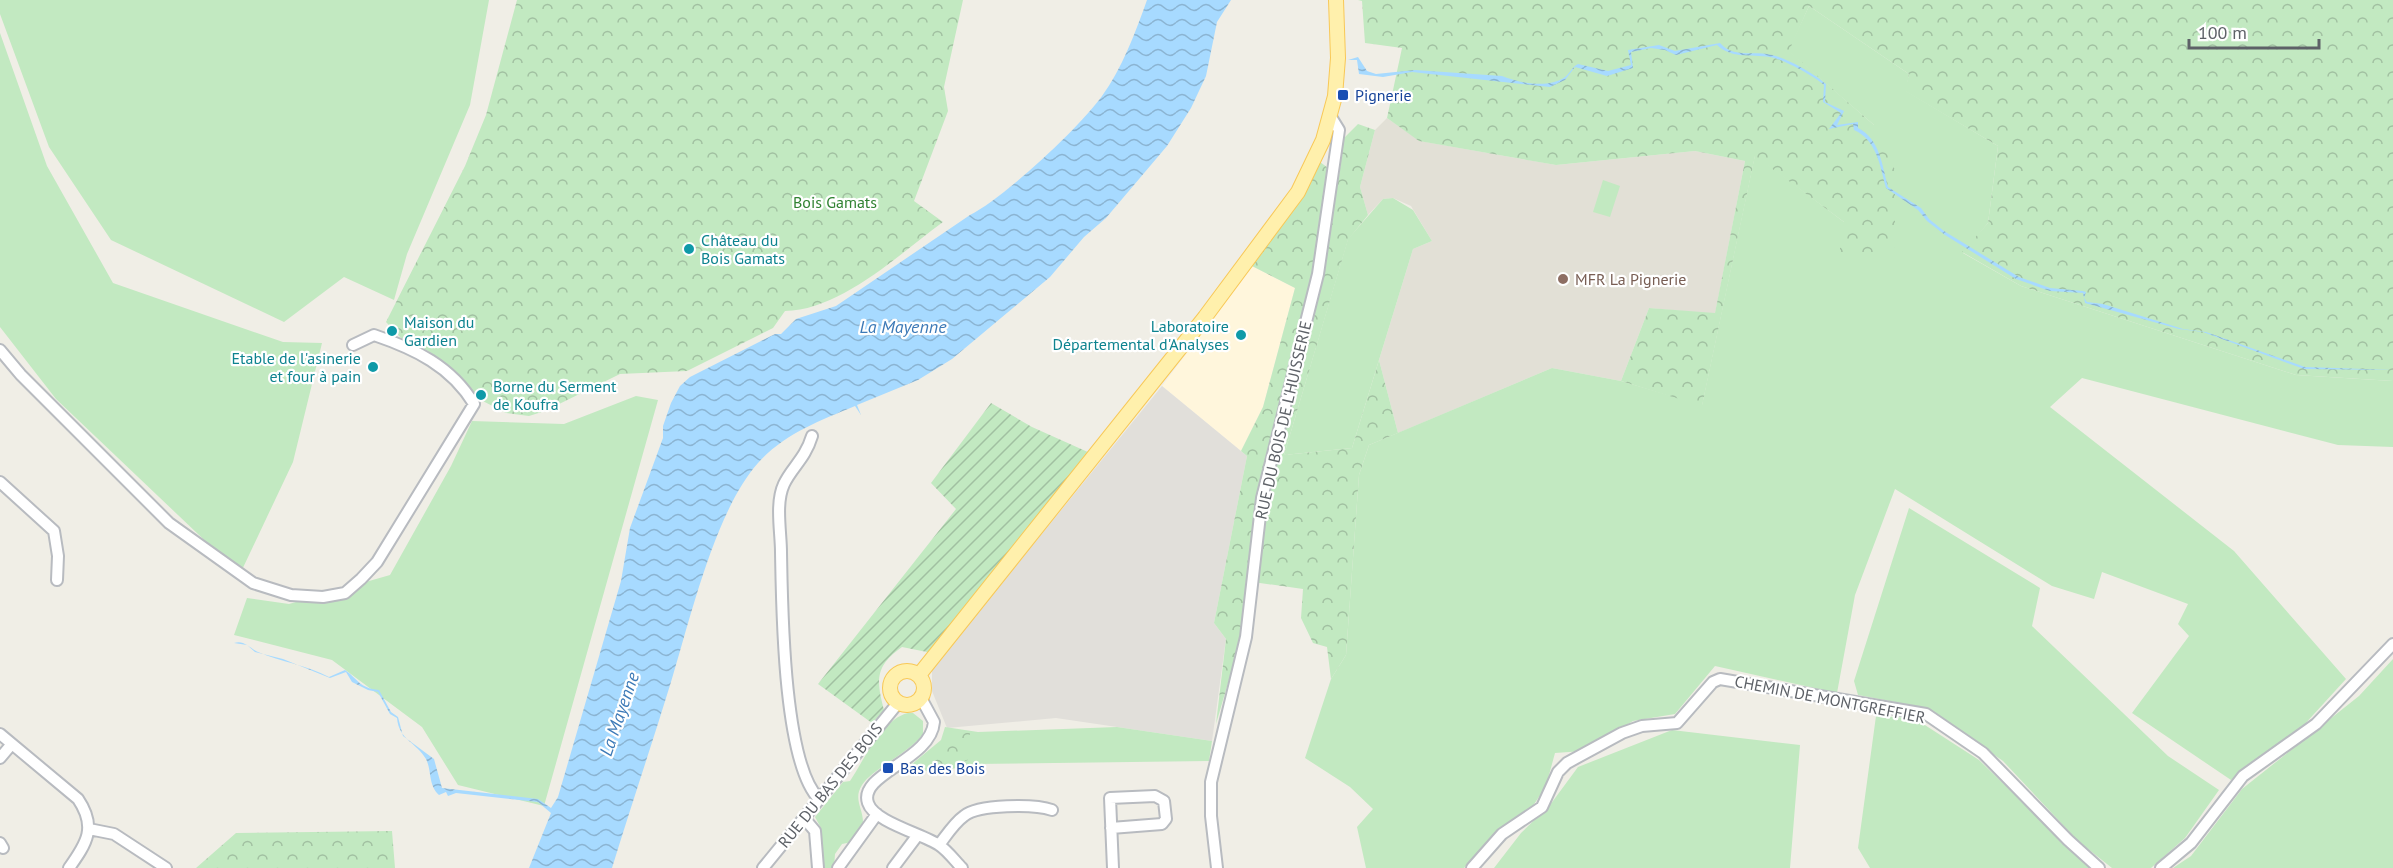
<svg xmlns="http://www.w3.org/2000/svg" width="2393" height="868" font-family="'PT Sans',sans-serif">
  <defs>
    <pattern id="forest-crowns" width="20" height="18" patternUnits="userSpaceOnUse" patternTransform="scale(1.5)"><rect width="20" height="18" fill="#c2e9c1"/><path d="M2 6a3 3 0 1 1 6 0M12 15a3 3 0 1 1 6 0" fill="none" stroke="#a1c0a1"/></pattern>
    <pattern id="garden-furrows" width="10" height="10" patternUnits="userSpaceOnUse" patternTransform="scale(1.5)"><rect width="10" height="10" fill="#c2e9c1"/><path d="M-1 1l2-2M0 10L10 0M9 11l2-2" fill="none" stroke="#a1c0a1"/></pattern>
    <pattern id="water-waves" width="16" height="10" patternUnits="userSpaceOnUse" patternTransform="scale(1.5)"><rect width="16" height="10" fill="#a7daff"/><path d="M0 5q4-4 8 0t8 0" fill="none" stroke="#8bb4d2"/></pattern>
  </defs>
  <rect width="100%" height="100%" fill="#f0eee6"/>
  <!-- commercial -->
  <path fill="#fff6dc" d="M1252 266 1295 288 1263 407 1241 451 1162 386Z"/>
  <!-- industrial -->
  <path fill="#e1dfda" d="M1162 386 1247 456 1214 623 1226 639 1212 741 1056 718 947 728 932 691V669Z"/>
  <!-- education -->
  <path fill="#e2e0d6" d="M1387 118 1420 141 1556 165 1695 151 1745 161 1715 314 1649 308 1621 381 1552 368 1398 433 1379 360 1413 249 1432 241 1411 206 1393 198 1383 199 1368 215 1360 187 1375 130Z"/>
  <!-- grass -->
  <path fill="#c2e9c1" d="M0 0H489L470 105 407 254 394 300 344 277 284 322 111 240 49 147 0 14Z
    M1809 6 1909 74 1906 91 1998 146 1988 223 1963 253 2021 286 2296 375 2393 381V447L2338 445 2082 378 2050 407 2234 551 2346 679 2303 726 2231 780 2132 713 2189 636 2178 624 2188 604 2102 572 2094 599 2052 586 1895 489 1855 595 1837 693 1715 666 1675 714 1633 721 1583 751 1555 753 1546 786 1529 812 1501 828 1464 868H1366L1357 827 1373 809 1350 787 1305 758 1331 679 1346 655 1359 475 1369 445 1552 368 1621 381 1702 405 1755 155 1844 222 1874 125 1788 51Z
    M0 33 47 166 113 283 283 342 322 343 293 462 240 574 56 399 0 327Z
    M1603 180 1620 186 1610 217 1593 212Z
    M1393 198 1413 210 1432 241 1413 249 1352 448 1284 455 1348 239 1383 199Z
    M636 396 658 400 544 806 458 785 422 727 332 660 234 635 247 598 289 604 390 575 451 466 472 421 564 424Z
    M1909 508 2040 588 2032 626 2168 756 2219 790 2185 838 2151 868H2112L2078 841 2003 761 1927 708 1858 695 1854 681Z
    M2393 659V868H2173L2191 856 2242 789 2359 696Z
    M908 713H913L923 721V734C908 754 872 769 862 785 853 799 863 808 863 822 862 829 856 836 852 842L842 844 835 854 834 868H823L821 828 815 817 843 782 850 781C864 760 882 719 908 713Z
    M1876 716 1914 718 1979 760 2090 868H1870L1858 848Z
    M945 727 978 732 1117 727 1212 741 1209 761 974 764 938 772 906 769 941 740Z
    M1672 730 1800 745 1790 868H1494L1521 833 1550 805 1578 767Z"/>
  <!-- forest -->
  <path fill="url(#forest-crowns)" d="M517 0H963L944 87 948 111 914 201 943 222C898 255 841 310 785 311L773 328 687 371 620 374 545 411 529 416 506 413 477 398 445 363 428 351 401 338 386 322 465 166 486 115Z
    M1358 0H2393V381L2296 375 2021 286 1962 252 1988 223 1998 146 1905 91 1909 74 1809 6 1789 51 1874 125 1895 170V247L1861 260 1839 255 1844 222 1755 156 1702 406 1621 381 1649 308 1715 313 1745 161 1695 151 1556 165 1419 141 1387 118 1402 48 1365 43 1362 1Z
    M1358 124 1375 130 1360 187 1368 215 1348 240 1284 455 1352 448 1379 360 1398 433 1369 445 1359 475 1346 655 1331 679 1327 647 1313 643 1301 618 1303 589 1246 581 1240 642 1216 724 1226 639 1214 623 1247 456 1241 451 1263 407 1295 288 1252 266 1320 162 1339 176 1344 138Z
    M946 732 970 733 968 760 944 769H917L920 760 939 748Z
    M392 831 395 868H196L236 833Z"/>
  <!-- garden -->
  <path fill="url(#garden-furrows)" d="M991 403 1032 427 1090 453 932 653 902 647C875 666 876 680 884 710L872 723 818 684 956 509 931 483Z"/>
  <!-- water -->
  <path fill="url(#water-waves)" d="M1147 0H1231L1217 22 1206 76 1191 108 1167 146 1106 218 1084 237 1050 277 952 359 918 380 857 405 861 415 855 406C819 421 784 434 758 463 715 511 690 620 671 682 652 744 631 806 612 868H529L551 813 538 802 456 793 448 796 446 792 439 795C428 785 432 771 426 759 416 742 399 740 397 718L390 714 378 692 368 690 352 682 346 672 330 678 283 659 255 652 247 645 234 643C244 640 248 647 258 652 281 662 307 665 329 677L345 670C358 679 359 688 379 690L391 712 398 717 403 736 434 759 442 788 538 799 551 808 558 797 621 581 630 528 663 438V426L671 403 680 386 690 377 775 334H781L796 319 836 306 970 215C1003 199 1080 127 1102 96 1122 69 1136 31 1147 0Z
    M1720 43C1734 59 1753 50 1772 55 1787 58 1815 74 1826 84L1825 102 1844 111 1837 125 1858 122V128C1880 139 1882 165 1888 187L1921 208 1929 219 1944 231 2019 277 2050 288 2083 291 2086 292 2084 298 2087 302 2103 304 2183 329 2206 332 2305 367 2393 370 2304 369 2203 332 2179 329 2085 303 2083 293 2050 291 2016 279 1945 235 1927 221 1918 210 1886 188C1880 166 1877 140 1854 130L1853 124 1829 129 1841 113 1823 102 1824 85C1814 76 1783 59 1770 57 1750 54 1732 59 1717 45L1676 55 1665 50 1651 48 1631 52 1633 68 1607 76 1575 67 1565 80 1550 87 1412 72 1383 77 1359 74 1357 60H1348L1358 57 1367 71 1376 74 1415 70 1502 76C1520 83 1548 89 1565 77 1570 73 1572 67 1578 64L1608 71 1631 65 1628 50 1659 45 1675 51Z"/>
  <g fill="none" stroke-linecap="round" stroke-linejoin="round">
    <defs>
      <path id="minor" d="M0 350 21 375 169 523 253 583 291 595 323 597 345 593 361 579 377 562 474 404C451 366 415 349 374 335L353 345
        M812 436C805 459 792 467 784 484 775 503 781 532 781 552 782 605 783 763 819 799
        M0 482 54 531 58 556 57 580
        M921 698 934 722C931 760 858 774 868 803 874 822 923 834 939 845 948 851 955 861 962 868
        M0 734 78 799C97 827 87 843 69 868
        M0 758 11 745
        M804 818 815 831 818 868
        M1111 828 1162 824 1166 819 1164 801 1155 796 1110 798 1113 868
        M89 829 114 834 166 868
        M0 843 3 848
        M939 845C946 836 954 823 964 816 978 804 1035 804 1052 810
        M763 868 898 703
        M838 868 877 814
        M893 868 917 836
        M1217 868 1211 816V782L1246 637 1262 498 1318 274 1339 130 1331 117
        M1472 868 1502 834 1542 807 1558 772 1567 763 1622 733 1642 726 1677 723 1713 682 1720 679 1926 714 1983 753 2068 840 2099 868
        M2161 868 2191 843 2243 776 2316 724 2393 644"/>
      <path id="major" d="M890 688a17 17 0 1 1 34 0a17 17 0 1 1-34 0Z
        M919 675 1205 317 1298 192 1323 140 1335 96 1338 58 1336 0"/>
    </defs>
    <!-- minor casing -->
    <use href="#minor" stroke="#b8bbc0" stroke-width="14"/>
    <!-- major casing -->
    <use href="#major" stroke="#f8c857" stroke-width="16"/>
    <!-- minor -->
    <use href="#minor" stroke="#fff" stroke-width="10"/>
    <!-- major -->
    <use href="#major" stroke="#fff0ac" stroke-width="14"/>
  </g>
  <!-- markers -->
  <g fill="#1a4fb4" stroke="#fff" stroke-width="2">
    <rect x="1337" y="89" width="12" height="12" rx="3"/>
    <rect x="882" y="762" width="12" height="12" rx="3"/>
  </g>
  <g fill="#0f9aa8" stroke="#fff" stroke-width="2">
    <circle cx="689" cy="249" r="6"/>
    <circle cx="392" cy="331" r="6"/>
    <circle cx="1241" cy="335" r="6"/>
    <circle cx="373" cy="367" r="6"/>
    <circle cx="481" cy="395" r="6"/>
  </g>
  <circle fill="#8d6e63" stroke="#fff" stroke-width="2" cx="1563" cy="279" r="6"/>
  <g text-anchor="middle" dominant-baseline="central" stroke-width="4.5" stroke-linejoin="round" paint-order="stroke">
    <!-- transit labels -->
    <g font-size="16" fill="#164399" stroke="#fff" text-anchor="start">
      <text x="1355" y="95">Pignerie</text>
      <text x="900" y="768">Bas des Bois</text>
    </g>
    <!-- park labels -->
    <g font-size="16" fill="#308232" stroke="#fff">
      <text x="835" y="202">Bois Gamats</text>
    </g>
    <!-- culture labels -->
    <g font-size="16" fill="#0d838f" stroke="#fff" text-anchor="start">
      <text x="701" y="240">Château du<tspan x="701" dy="18">Bois Gamats</tspan></text>
      <text x="404" y="322">Maison du<tspan x="404" dy="18">Gardien</tspan></text>
      <text x="1229" y="326" text-anchor="end">Laboratoire<tspan x="1229" dy="18">Départemental d'Analyses</tspan></text>
      <text x="361" y="358" text-anchor="end">Etable de l'asinerie<tspan x="361" dy="18">et four à pain</tspan></text>
      <text x="493" y="386">Borne du Serment<tspan x="493" dy="18">de Koufra</tspan></text>
    </g>
    <!-- education labels -->
    <g font-size="16" fill="#785e54" stroke="#fff" text-anchor="start">
      <text x="1575" y="279">MFR La Pignerie</text>
    </g>
    <!-- street labels -->
    <g font-size="16" fill="#5d6167" stroke="#fff">
      <text transform="translate(1283 420) rotate(-77)">RUE DU BOIS DE L'HUISSERIE</text>
      <text transform="translate(1830 699) rotate(11)">CHEMIN DE MONTGREFFIER</text>
      <text transform="translate(830 785) rotate(-51)">RUE DU BAS DES BOIS</text>
    </g>
    <!-- water labels -->
    <g font-size="18" font-style="italic" fill="#3d7ab7" stroke="#fff">
      <text x="903" y="326">La Mayenne</text>
      <text transform="translate(619 714) rotate(-71)">La Mayenne</text>
    </g>
  </g>
  <!-- scale -->
  <path d="M2189 39v9h130v-9" fill="none" stroke="#5d6167" stroke-width="3"/>
  <text x="2198" y="39" font-size="18" fill="#5d6167" stroke="#ffffff" stroke-width="4.5" paint-order="stroke">100 m</text>
</svg>
